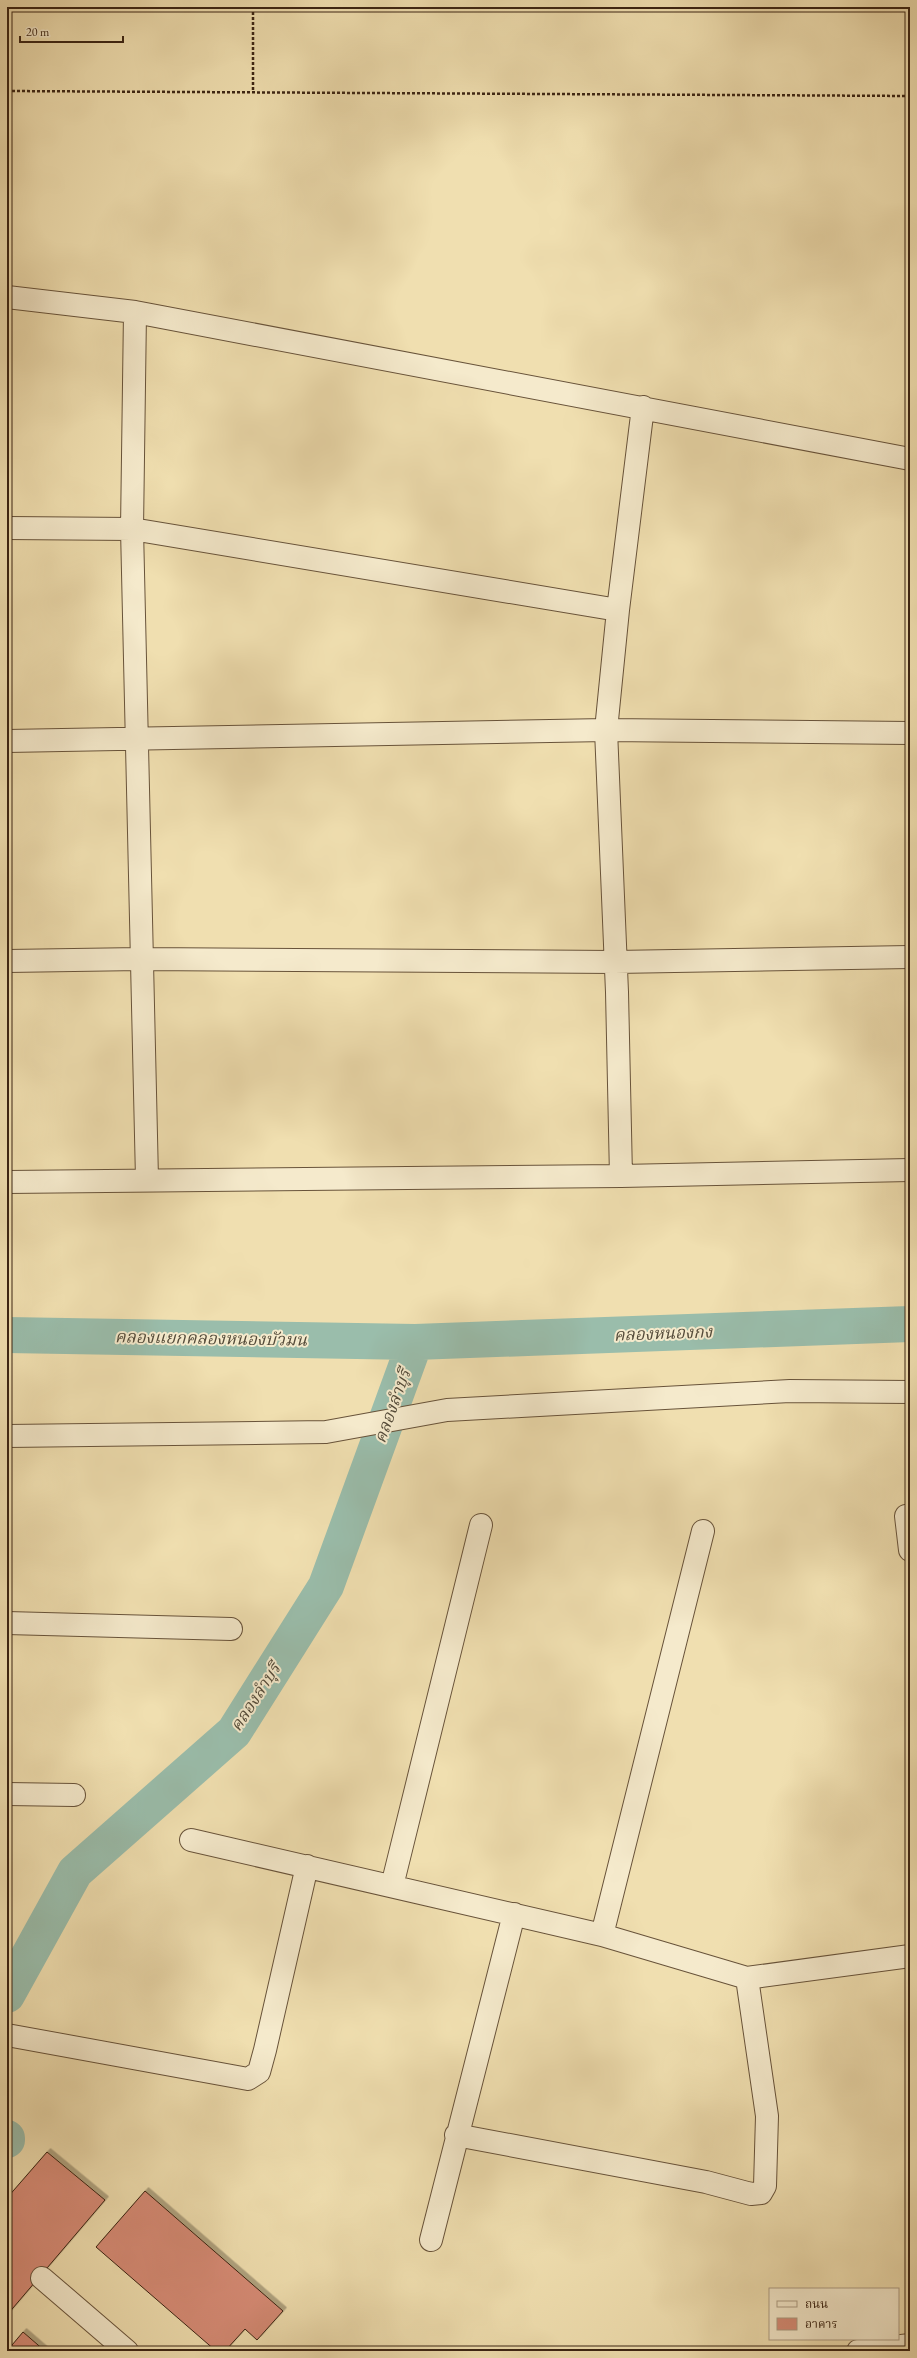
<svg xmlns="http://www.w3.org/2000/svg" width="917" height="2358" font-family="'EB Garamond','Noto Serif Thai',serif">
  <defs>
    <filter id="shadow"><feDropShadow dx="3.5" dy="-3.5" stdDeviation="0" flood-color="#0004"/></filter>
  </defs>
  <rect width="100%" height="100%" fill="#f0dfb0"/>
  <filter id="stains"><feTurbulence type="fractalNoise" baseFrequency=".005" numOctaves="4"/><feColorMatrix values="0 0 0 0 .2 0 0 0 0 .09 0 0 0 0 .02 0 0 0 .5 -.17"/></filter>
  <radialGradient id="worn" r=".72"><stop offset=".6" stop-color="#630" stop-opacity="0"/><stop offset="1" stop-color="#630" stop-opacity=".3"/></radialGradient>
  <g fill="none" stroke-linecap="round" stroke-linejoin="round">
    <!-- canal -->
    <path stroke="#9abdab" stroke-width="36" d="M7 1335 415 1342 910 1324
      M7 1995 75 1872 234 1732 326 1586 415 1342
      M7 2138V2140"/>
  </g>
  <!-- building -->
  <path fill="#d78c77" stroke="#3b2413" filter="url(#shadow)" d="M47 2152 105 2200 7 2315V2198Z
    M145 2191 283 2311 257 2340 245 2329 225 2351H216L96 2247Z
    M23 2332 45 2351H7Z"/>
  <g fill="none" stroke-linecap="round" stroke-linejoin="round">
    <defs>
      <path id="minor" d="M7 297 135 312 910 459
        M135 312 132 529 147 1179
        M7 528 132 529 618 610 643 407
        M618 610 606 730 617 992 621 1176
        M7 741 606 730 910 733
        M7 961 140 959 615 962 910 957
        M7 1182 621 1176 910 1170
        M7 1436 326 1432 447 1410 790 1391 910 1392
        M906 1516 910 1550
        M7 1623 231 1629
        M7 1794 74 1795
        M191 1840 602 1935 747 1978 910 1956
        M392 1886 481 1525
        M602 1935 703 1531
        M7 2035 248 2079 259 2072 265 2050 307 1866
        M456 2135 706 2182 751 2194 761 2193 765 2186 767 2116 747 1978
        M431 2240 514 1914
        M42 2278 127 2351
        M858 2351 910 2345"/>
    </defs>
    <!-- minor casing -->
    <use href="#minor" stroke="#68533a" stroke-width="24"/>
    <!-- path -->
    <path stroke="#3b2413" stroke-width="2.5" stroke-dasharray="3 2" stroke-linecap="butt" d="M253 7V92
      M7 91 910 96"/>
    <!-- minor -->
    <use href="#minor" stroke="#f5eacc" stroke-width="22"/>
  </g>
  <g text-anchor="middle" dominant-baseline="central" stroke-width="4" stroke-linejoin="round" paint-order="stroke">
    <!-- water labels -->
    <g font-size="17" font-style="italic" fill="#534a39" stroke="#f5eacc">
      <text transform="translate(663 1333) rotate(-2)">คลองหนองกง</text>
      <text transform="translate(211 1338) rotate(1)">คลองแยกคลองหนองบัวมน</text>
      <text transform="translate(392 1406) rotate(-70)">คลองลำบุรี</text>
      <text transform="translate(255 1697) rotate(-57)">คลองลำบุรี</text>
    </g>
  </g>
  <!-- margin -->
  <rect width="917" height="2358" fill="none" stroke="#f0dfb0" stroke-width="24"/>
  <rect x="8" y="8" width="901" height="2342" fill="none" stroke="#3b2413" stroke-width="2"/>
  <rect x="12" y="12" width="893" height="2334" fill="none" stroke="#3b2413"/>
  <!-- legend -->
  <rect x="769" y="2288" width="130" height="52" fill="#f5eacc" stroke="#ab9b82"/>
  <rect x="777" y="2301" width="20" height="6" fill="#f5eacc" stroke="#ab9b82"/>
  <text x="805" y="2308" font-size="12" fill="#3b2413">ถนน</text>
  <rect x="777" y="2318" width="20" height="12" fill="#d78c77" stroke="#ab9b82"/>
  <text x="805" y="2328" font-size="12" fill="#3b2413">อาคาร</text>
  <!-- scale -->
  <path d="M20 36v6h103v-6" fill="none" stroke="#3b2413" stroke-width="2"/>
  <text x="26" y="36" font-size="12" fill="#3b2413" stroke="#f5eacc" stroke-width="3" paint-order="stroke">20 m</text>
  <rect width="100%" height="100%" filter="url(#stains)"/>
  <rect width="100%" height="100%" fill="url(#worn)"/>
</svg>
